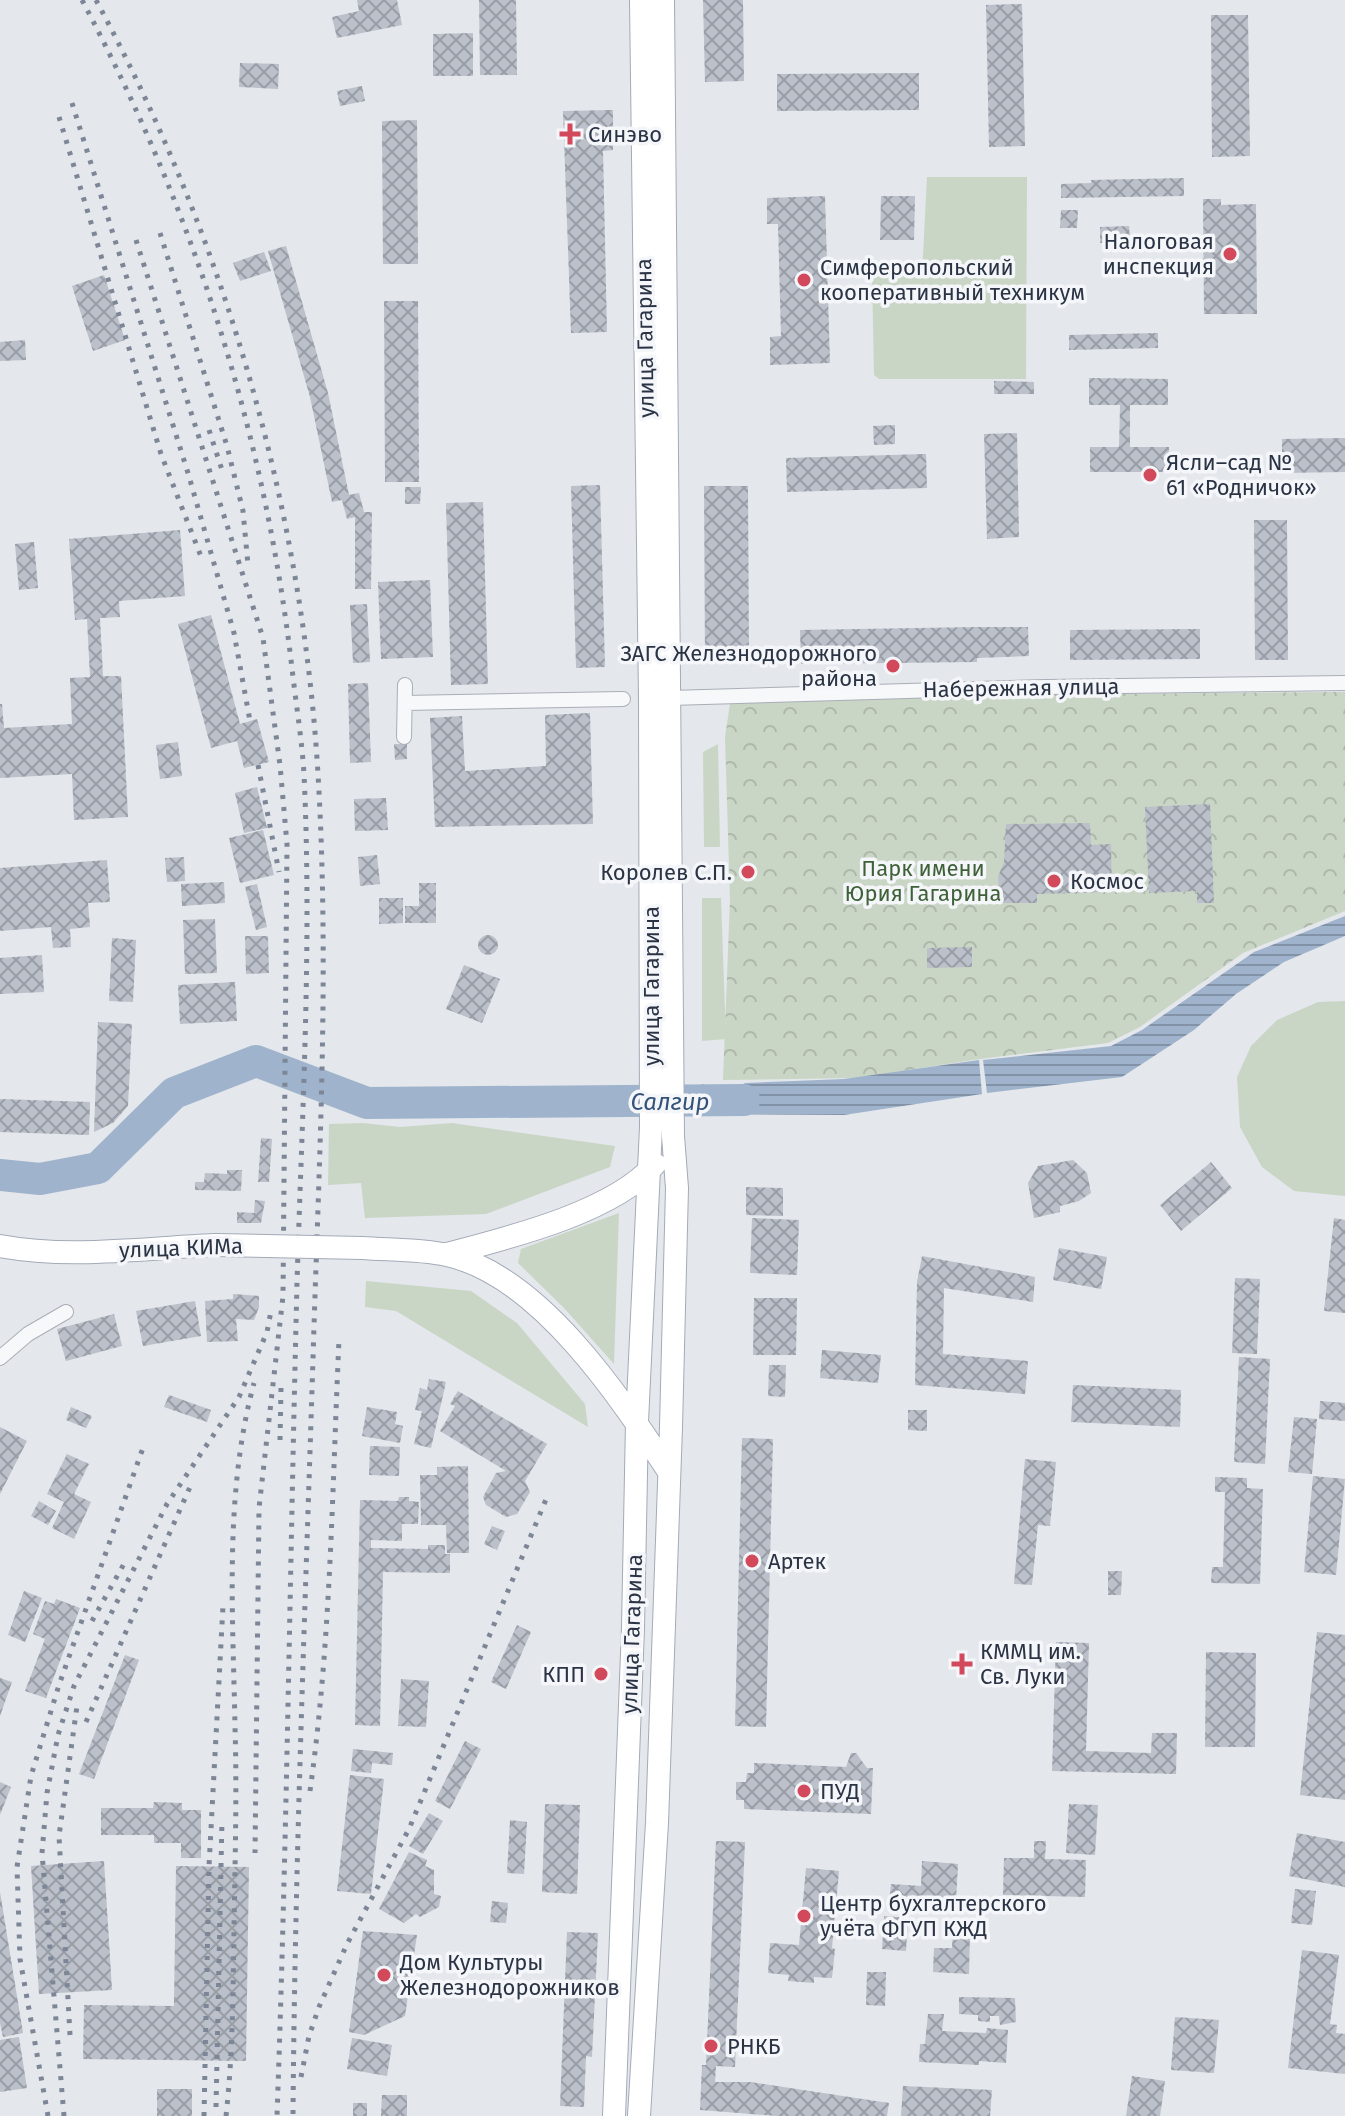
<svg xmlns="http://www.w3.org/2000/svg" width="1345" height="2116" font-family="'Fira Sans',sans-serif">
  <defs>
    <pattern id="forest-crowns" width="20" height="18" patternUnits="userSpaceOnUse" patternTransform="scale(2)"><rect width="20" height="18" fill="#c9d6c5"/><path d="M2 6a3 3 0 1 1 6 0M12 15a3 3 0 1 1 6 0" fill="none" stroke="#adb8ab"/></pattern>
    <pattern id="water-rules" width="6" height="5" patternUnits="userSpaceOnUse" patternTransform="scale(2)"><rect width="6" height="5" fill="#9fb4cc"/><path d="M0 2.5h6" fill="none" stroke="#8293a7"/></pattern>
    <pattern id="building-cross-hatch" width="8" height="8" patternUnits="userSpaceOnUse" patternTransform="scale(2)"><rect width="8" height="8" fill="#bbc0ca"/><path d="M0 0l8 8M0 8l8-8" fill="none" stroke="#989da6"/></pattern>
  </defs>
  <rect width="100%" height="100%" fill="#e4e7ec"/>
  <!-- green -->
  <path fill="#c9d6c5" d="M927 177H1027L1026 379H879L874 375 872 274 922 276Z
    M718 744 720 847H704L703 752Z
    M702 898H721L726 1039 702 1041Z
    M1345 1001V1196L1294 1191 1262 1167 1240 1127 1237 1077 1251 1046 1277 1020 1318 1002Z
    M363 1123 400 1127 452 1123 615 1146 610 1167 486 1214 365 1218 361 1183 328 1185 329 1124Z
    M619 1213 614 1364 564 1308 518 1263 521 1249Z
    M366 1281 471 1291 517 1323 585 1404 588 1427 396 1311 365 1307Z"/>
  <!-- forest -->
  <path fill="url(#forest-crowns)" d="M1345 692V911L1243 953 1140 1027 1108 1043 980 1059 856 1078 723 1080 730 899 725 737 731 697Z"/>
  <!-- water -->
  <path fill="url(#water-rules)" d="M1345 916V936L1284 962 1236 994 1194 1030 1122 1077 987 1093 983 1060 1111 1046 1142 1030 1254 952Z
    M979 1060 982 1094 844 1115 702 1114V1084L728 1092 745 1083 844 1079Z"/>
  <g fill="none" stroke-linecap="round" stroke-linejoin="round">
    <!-- river -->
    <path stroke="#9fb4cc" stroke-width="32" d="M0 1175 40 1179 98 1168 174 1093 256 1061 367 1103 744 1100"/>
  </g>
  <!-- building -->
  <path fill="url(#building-cross-hatch)" d="M357 0H397L402 25 337 38 332 17 359 11Z
    M479 0H516L517 75H480Z
    M703 0H743L744 81 705 82Z
    M1022 4 1025 146 989 147 986 5Z
    M1211 15H1248L1250 156 1212 157Z
    M473 33V76H433V34Z
    M240 63 279 64 278 89 239 87Z
    M919 73V110L777 111V74Z
    M362 86 365 101 340 106 337 91Z
    M613 110V150L603 151 607 332 571 333 563 111Z
    M417 120 418 264H383L382 121Z
    M1184 178V196L1061 198V184L1091 183V180Z
    M825 196 830 363 770 365V337L781 336 778 224H767V198Z
    M881 196H915L914 240H880Z
    M1203 199H1221V205L1256 204 1257 314H1204Z
    M1061 210H1078L1077 228H1060Z
    M1129 226 1130 242 1100 243V227Z
    M286 246 328 393 349 495 359 493 364 512H372L371 589H355V517L347 519 342 500 332 502 310 397 268 251Z
    M264 252 271 271 240 281 233 263Z
    M104 275 125 340 93 351 72 286Z
    M384 301H418L419 482H385Z
    M1158 333V348L1069 350V335Z
    M25 340 26 360 0 361V342Z
    M1089 378 1168 379V405H1130V447H1169L1168 472H1090V447H1119L1120 405H1089Z
    M994 381 1034 382V394H994Z
    M895 425V444L874 445 873 426Z
    M1017 433 1019 537 987 539 984 434Z
    M1345 438V472L1282 473V439Z
    M926 454 927 488 787 492 786 458Z
    M600 485 605 667 576 668 571 486Z
    M704 486H748L749 662H705Z
    M405 487H421L420 504H405Z
    M483 502 488 684 451 685 446 503Z
    M1254 520H1287L1288 660H1255Z
    M180 530 185 596 119 601 120 617 100 618 103 676H121L128 817 74 820 72 774 0 778V704H2L4 728 72 724 70 678 90 677 87 619 75 620 69 539Z
    M34 542 38 588 19 590 15 544Z
    M430 580 433 657 381 659 378 582Z
    M367 604 370 662 353 663 350 605Z
    M211 615 240 724 257 719 269 762 244 768 237 741 211 748 178 624Z
    M977 627H1028L1029 656 977 658V662L801 664 800 630Z
    M1200 629V659L1070 660V630Z
    M368 683 371 762 350 763 348 684Z
    M590 713 593 824 435 827 430 718 462 716 465 771 546 766 545 715Z
    M178 742 182 776 160 779 156 745Z
    M394 744H407V759L395 760Z
    M257 787 267 828 244 833 235 793Z
    M386 798 388 830 355 831 354 799Z
    M1210 804 1214 903H1197V891L1149 893 1145 807Z
    M1090 823 1091 845 1111 844 1112 892 1037 894V903H1000L998 877 1004 862 1006 824Z
    M263 830 274 875 240 883 229 838Z
    M377 855 380 884 360 886 358 857Z
    M184 857 185 881 167 882 165 858Z
    M107 860 110 902 88 903 90 927 70 929 71 947 53 948 51 927 0 931V868Z
    M224 882 225 903 182 906 181 884Z
    M419 883H436V923H405V906H419Z
    M257 884 267 927 256 930 245 887Z
    M379 898H403V923L379 924Z
    M215 919 217 973 185 974 183 920Z
    M478 945a10 10 0 1 1 20 0a10 10 0 1 1-20 0Z
    M245 936H268L269 973 246 974Z
    M112 938 136 940 133 1002 109 1001Z
    M972 947V967L927 968V948Z
    M42 955 44 992 0 994V958Z
    M464 965 500 979 482 1023 446 1009Z
    M235 982 237 1021 180 1024 178 985Z
    M98 1022 132 1024 128 1106 113 1123 94 1132Z
    M0 1099 90 1102 89 1135 0 1132Z
    M261 1138 272 1139 269 1182H258Z
    M1073 1160 1087 1173 1091 1193 1079 1201 1060 1206V1212L1034 1218 1028 1183 1038 1166Z
    M1211 1162 1232 1188 1181 1231 1160 1205Z
    M227 1170H242L241 1191 195 1190V1182H204L205 1173 227 1174Z
    M746 1187 783 1188V1216L746 1215Z
    M255 1200 265 1201 261 1223H237V1212L254 1213Z
    M752 1218 799 1220 797 1275 750 1273Z
    M1334 1218 1345 1220V1313L1324 1311Z
    M1059 1248 1107 1257 1101 1289 1053 1280Z
    M922 1256 1035 1277 1033 1302 944 1288 943 1354 1028 1361 1025 1394 915 1385 917 1282Z
    M1235 1278 1260 1279 1257 1354 1232 1353Z
    M233 1294 259 1296V1307L254 1320 236 1319 238 1341 207 1342 205 1301 233 1299Z
    M754 1298H797L796 1355H753Z
    M195 1301 201 1336 143 1346 136 1311Z
    M114 1314 122 1346 66 1361 57 1329Z
    M822 1350 881 1355 878 1383 820 1378Z
    M1239 1357 1270 1359 1265 1464 1234 1462Z
    M769 1365H786L785 1397 768 1396Z
    M429 1379 446 1382 431 1448 414 1444 422 1411 415 1410 420 1388 427 1390Z
    M1073 1385 1181 1390 1180 1427 1071 1422Z
    M458 1391 547 1444 525 1481 530 1492 517 1514 506 1517 486 1505 483 1497 496 1473 506 1471 440 1431 455 1406 450 1404Z
    M169 1395 211 1410 207 1422 164 1407Z
    M1320 1401 1345 1403V1421L1319 1419Z
    M71 1407 92 1416 86 1428 66 1420Z
    M367 1407 397 1412 395 1424 403 1426 400 1443 362 1436Z
    M908 1410H927V1431L908 1430Z
    M1294 1417 1317 1419 1312 1474 1288 1472Z
    M0 1427 27 1441 0 1494Z
    M742 1438 773 1439 766 1727 735 1726Z
    M370 1446 400 1447 399 1476 369 1475Z
    M67 1454 89 1464 74 1494 91 1502 74 1539 52 1528 64 1502 47 1494Z
    M1025 1459 1056 1462 1050 1526 1038 1525 1032 1585 1014 1584Z
    M468 1466 469 1553H447L446 1525H421L420 1475H437V1467Z
    M1313 1476 1345 1479 1336 1575 1304 1572Z
    M1215 1477 1247 1478V1488L1263 1489 1260 1584 1211 1583 1212 1567H1223L1225 1492H1215Z
    M399 1497H409V1501L419 1502 418 1524H402V1541L371 1540V1548L428 1549V1545H445V1554H450V1573L383 1572 380 1726 355 1725 360 1500 398 1501Z
    M39 1501 56 1511 48 1525 31 1516Z
    M492 1526 505 1531 497 1550 484 1544Z
    M1108 1571H1122L1121 1595H1108Z
    M24 1591 42 1598 25 1642 8 1635Z
    M56 1599 80 1608 46 1698 25 1691 45 1639 33 1634 45 1601 54 1604Z
    M517 1625 531 1632 506 1689 491 1682Z
    M1317 1632 1345 1635V1800L1300 1795Z
    M1056 1642 1089 1643 1086 1751 1151 1753 1152 1733H1177L1176 1774 1052 1771Z
    M1206 1652 1256 1653 1255 1747H1205Z
    M125 1655 139 1660 94 1779 79 1774Z
    M0 1678 12 1682 0 1716Z
    M401 1679 429 1681 426 1727 398 1726Z
    M465 1741 481 1749 450 1809 435 1801Z
    M353 1749 393 1753 392 1765 372 1763 371 1773 351 1771Z
    M851 1753H856L867 1768H873L871 1814 744 1809V1800H736V1782H746L747 1773H754V1763L846 1767Z
    M350 1775 384 1779 371 1894 337 1891Z
    M0 1782 11 1787 0 1815Z
    M154 1802 182 1803V1810H201V1858H181V1843H154V1835H101V1808H153Z
    M545 1804 580 1805 577 1894 542 1892Z
    M1069 1804 1098 1805 1095 1855 1066 1853Z
    M429 1813 443 1821 423 1854 409 1846Z
    M510 1820 527 1822 524 1874 507 1873Z
    M1297 1833 1345 1842V1887L1289 1876Z
    M716 1841 745 1842 735 2067 716 2066 715 2082H750L889 2103 887 2116H778L700 2110 702 2065H706Z
    M1034 1841H1046L1045 1859 1086 1860 1085 1897 1003 1895 1004 1858H1034Z
    M409 1852 427 1860 425 1866 434 1870V1894L441 1896 439 1907 420 1917 416 1914 404 1923 379 1909Z
    M104 1861 112 1990 39 1994 31 1866Z
    M922 1861 958 1864 956 1901 921 1898 920 1905 889 1903 891 1884 921 1886Z
    M176 1866 249 1867 246 2061 83 2059 84 2005 174 2006Z
    M806 1868 839 1871 832 1948 835 1949 832 1978 814 1977V1983L788 1981 789 1975 768 1973 770 1943 799 1945Z
    M1295 1889 1316 1891 1312 1925 1291 1923Z
    M0 1892 23 2033 3 2037 0 2023Z
    M492 1901 508 1903 506 1923 490 1922Z
    M884 1916 908 1918 906 1951 882 1949Z
    M953 1930 970 1931 969 1974 933 1972 934 1948H952Z
    M363 1931 417 1935 405 2016 364 2035 349 2032Z
    M567 1932 598 1933 592 2057 586 2056 584 2107 560 2106Z
    M1302 1950 1339 1955 1330 2024 1337 2025 1336 2033 1345 2034V2074L1288 2068Z
    M867 1972H886L885 2006 866 2005Z
    M959 1997 1015 1998 1016 2022 1000 2025 999 2016H990V2022L978 2021V2015L959 2014Z
    M928 2014H944L942 2031 986 2033 987 2028 1008 2030 1006 2063 979 2061V2065L919 2062 920 2044H925Z
    M1175 2017 1219 2020 1214 2073 1171 2070Z
    M19 2037 27 2088 0 2092V2040Z
    M352 2038 392 2045 387 2076 347 2069Z
    M1132 2076 1165 2081 1160 2116H1126Z
    M903 2086 992 2090 990 2116H901Z
    M157 2089H192V2116H157Z
    M382 2095H407V2116H381Z
    M353 2103H367V2116H353Z"/>
  <g fill="none" stroke-linecap="round" stroke-linejoin="round">
    <defs>
      <path id="street" d="M670 698 1046 687 1345 683
        M405 703 623 699
        M404 737 405 685
        M0 1358 28 1334 66 1312"/>
      <path id="primary" d="M0 1246C70 1259 144 1248 215 1245
        M362 1248C389 1250 420 1249 447 1255 539 1275 620 1397 669 1472
        M447 1254C508 1238 614 1212 655 1164
        M614 2116 633 1628 637 1422 651 1127 650 699 641 0
        M639 2116 657 1823 671 1427 677 1188 673 1136 663 0"/>
    </defs>
    <!-- street casing -->
    <use href="#street" stroke="#a9aeb7" stroke-width="16"/>
    <!-- primary casing -->
    <use href="#primary" stroke="#a3abb8" stroke-width="24"/>
    <!-- street -->
    <use href="#street" stroke="#f7f8fa" stroke-width="14"/>
    <!-- primary -->
    <use href="#primary" stroke="#fff" stroke-width="22"/>
    <!-- rail -->
    <path stroke="#7d8696" stroke-width="5" stroke-dasharray="4 8" stroke-linecap="butt" d="M82 0C195 214 266 436 293 677 297 710 302 742 304 774 312 943 302 1114 297 1283 290 1561 287 1838 277 2116
      M96 0C223 236 302 506 318 774 329 958 320 1142 314 1326 306 1589 295 1853 293 2116
      M72 103 188 473 234 633 250 721
      M59 117 161 454 202 559
      M160 233 227 446 243 511 248 565
      M136 240 263 638 280 765 287 844 283 1296 259 1508 255 1853
      M209 430 223 473
      M258 765 279 872
      M280 1440 281 1388
      M92 1621 125 1562
      M86 1722 190 1487
      M310 1791C331 1641 332 1491 339 1340
      M70 2035 59 1836 77 1706
      M301 2077 309 2036 319 2007 347 1944 409 1829 547 1497
      M216 2107 222 1819
      M48 2116 20 1959 17 1867 31 1776 59 1685 144 1445
      M64 2116 42 1853 47 1793 58 1735 74 1686 167 1504 239 1397 267 1332 271 1311
      M204 2116 209 1866 223 1606
      M226 2116C233 2053 233 1991 234 1928 235 1861 237 1794 235 1727 233 1613 224 1494 254 1383"/>
    <defs>
      <path id="primary-bridge" d="M215 1245 362 1248"/>
    </defs>
    <!-- primary-bridge casing -->
    <use href="#primary-bridge" stroke="#a3abb8" stroke-width="24" stroke-linecap="butt"/>
    <!-- primary-bridge -->
    <use href="#primary-bridge" stroke="#fff" stroke-width="22"/>
  </g>
  <!-- markers -->
  <g fill="#d1495b" stroke="#f4f6f9" stroke-width="3">
    <path d="M566 122h8v8h8v8h-8v8h-8v-8h-8v-8h8z"/>
    <circle cx="1230" cy="254" r="8"/>
    <circle cx="804" cy="280" r="8"/>
    <circle cx="1150" cy="475" r="8"/>
    <circle cx="893" cy="666" r="8"/>
    <circle cx="748" cy="872" r="8"/>
    <circle cx="1054" cy="881" r="8"/>
    <circle cx="752" cy="1561" r="8"/>
    <path d="M958 1652h8v8h8v8h-8v8h-8v-8h-8v-8h8z"/>
    <circle cx="601" cy="1674" r="8"/>
    <circle cx="804" cy="1791" r="8"/>
    <circle cx="804" cy="1916" r="8"/>
    <circle cx="384" cy="1975" r="8"/>
    <circle cx="711" cy="2046" r="8"/>
  </g>
  <g text-anchor="middle" dominant-baseline="central" stroke-width="7" stroke-linejoin="round" paint-order="stroke">
    <!-- poi labels -->
    <g font-size="22" fill="#2b3445" stroke="#f4f6f9" text-anchor="start">
      <text x="588" y="134">Синэво</text>
      <text x="1214" y="241" text-anchor="end">Налоговая<tspan x="1214" dy="25">инспекция</tspan></text>
      <text x="820" y="267">Симферопольский<tspan x="820" dy="25">кооперативный техникум</tspan></text>
      <text x="1166" y="462">Ясли–сад №<tspan x="1166" dy="25">61 «Родничок»</tspan></text>
      <text x="877" y="653" text-anchor="end">ЗАГС Железнодорожного<tspan x="877" dy="25">района</tspan></text>
      <text x="732" y="872" text-anchor="end">Королев С.П.</text>
      <text x="1070" y="881">Космос</text>
      <text x="768" y="1561">Артек</text>
      <text x="980" y="1651">КММЦ им.<tspan x="980" dy="25">Св. Луки</tspan></text>
      <text x="585" y="1674" text-anchor="end">КПП</text>
      <text x="820" y="1791">ПУД</text>
      <text x="820" y="1903">Центр бухгалтерского<tspan x="820" dy="25">учёта ФГУП КЖД</tspan></text>
      <text x="400" y="1962">Дом Культуры<tspan x="400" dy="25">Железнодорожников</tspan></text>
      <text x="727" y="2046">РНКБ</text>
    </g>
    <!-- street labels -->
    <g font-size="22" fill="#2b3445" stroke="#f4f6f9">
      <text transform="translate(645 338) rotate(-91)">улица Гагарина</text>
      <text transform="translate(1021 688) rotate(-1)">Набережная улица</text>
      <text transform="translate(651 986) rotate(-90)">улица Гагарина</text>
      <text transform="translate(181 1248) rotate(-2)">улица КИМа</text>
      <text transform="translate(632 1634) rotate(-88)">улица Гагарина</text>
    </g>
    <!-- park labels -->
    <g font-size="22" fill="#3f6138" stroke="#f4f6f9">
      <text x="923" y="868">Парк имени<tspan x="923" dy="25">Юрия Гагарина</tspan></text>
    </g>
    <!-- water labels -->
    <g font-size="24" font-style="italic" fill="#34527a" stroke="#f4f6f9">
      <text x="670" y="1102">Салгир</text>
    </g>
  </g>
</svg>
